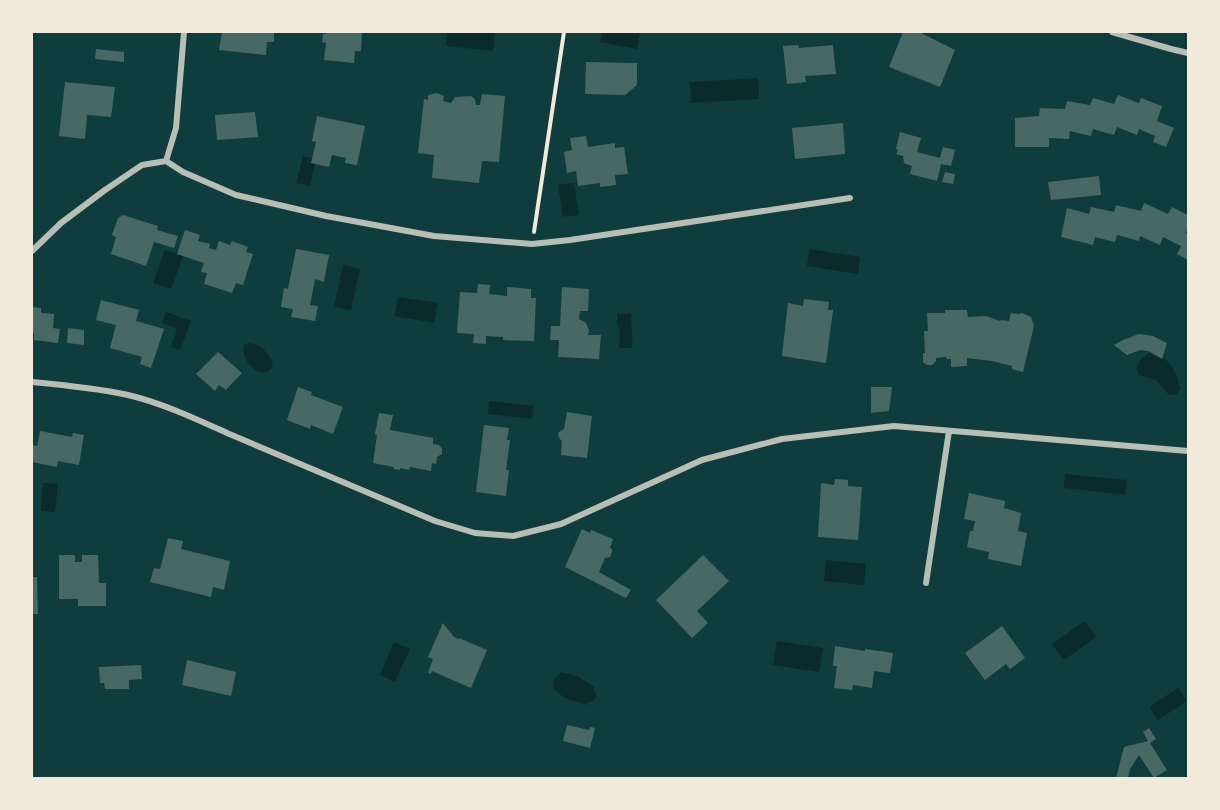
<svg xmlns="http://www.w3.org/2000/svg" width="1220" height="810" font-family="Barlow,sans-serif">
  <rect width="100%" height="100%" fill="#0f3d3e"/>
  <!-- water -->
  <path fill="#0a2a2b" d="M447 32H495L493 51 446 46Z
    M602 32H640L637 49 600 42Z
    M758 78 759 99 691 103 690 82Z
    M303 156 316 159 310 186 296 183Z
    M574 183 579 215 563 217 558 185Z
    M809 249 860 257 858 274 807 266Z
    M165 250 183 256 171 289 153 283Z
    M343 265 360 269 351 310 334 307Z
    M398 297 438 303 434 323 395 316Z
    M166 312 191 321 180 350 171 347 177 329 162 323Z
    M617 314H631C631 326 633 336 632 348H619L620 330 617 325Z
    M250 343C262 345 270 354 273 366 262 384 240 361 244 345Z
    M1150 353C1169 355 1177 372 1180 388L1177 394 1169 395 1156 380 1139 375C1134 364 1141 358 1150 353Z
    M489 401 534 406 532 419 488 414Z
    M1065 474 1127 480 1125 495 1064 488Z
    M43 483 58 484 55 512 41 511Z
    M826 560 866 564 864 585 824 581Z
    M1085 621 1096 637 1064 660 1052 644Z
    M777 641 823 648 819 672 773 665Z
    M394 642 410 649 395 682 380 675Z
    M561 672 579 677 595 688 593 690 596 694 595 698 593 702H588L587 705C572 701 565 699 553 689L554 686 553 683V680L559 675Z
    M1178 688 1187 701 1158 720 1149 707Z"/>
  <!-- building -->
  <path fill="#486865" d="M222 32H274V42H267L266 55 219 50Z
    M327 32H362L361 51H355L354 63 324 60 326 43 322 42 323 34H326Z
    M903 32H919L955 50 940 87 889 67Z
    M798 45 799 48 833 45 836 74 805 76 806 82 787 84 783 46Z
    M96 49 124 52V62L95 59Z
    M586 62 637 63V85L625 95 585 94Z
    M65 82 115 87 111 117 87 115 85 139 59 136Z
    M437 93 444 96 443 101 451 103 455 97 471 96 475 99 476 105H480L482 94 505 96 499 162 482 161 479 183 432 178 434 155 418 153 424 99 428 100V95Z
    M1118 95 1139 103 1141 98 1162 106 1157 121 1174 128 1166 147 1153 142 1155 136 1139 129 1137 135 1117 127 1114 135 1093 129 1091 136 1070 131 1069 139 1049 138V147H1015V118L1039 116 1040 108 1065 109 1067 101 1090 105 1093 98 1114 104Z
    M255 112 258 137 217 140 215 115Z
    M317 116 365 126 357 165 345 163 346 158 332 155 329 167 311 163 316 142 312 141Z
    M843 123 845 154 795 159 792 128Z
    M900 132 921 138 917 152 940 158 943 147 955 150 951 166 941 164 937 181 910 174 912 166 904 163 903 156 896 154 898 150 896 149Z
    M586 136 588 147 615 143V148L624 147 628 174 615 175 616 185 600 187V183L578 186 576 171 567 173 564 152 572 150 570 138Z
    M945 172 955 174 953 184 942 182Z
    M1099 176 1101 195 1051 200 1048 182Z
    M1144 203 1168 214 1172 207 1188 215V226L1186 233 1188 234V260L1177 254 1181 246 1163 237 1160 245 1140 236 1139 241 1117 235 1115 242 1095 237 1093 245 1061 237 1067 208 1089 214 1091 207 1114 212 1116 205 1141 211Z
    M123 215 158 226 157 230 178 236 174 248 154 242 146 266 111 254 116 237 112 235 118 218Z
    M185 230 200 235 198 241 210 244 209 248 216 250 219 241 230 245 232 241 248 247 246 252 253 254 243 285 236 283 232 293 204 284 207 273 201 272 204 263 177 254Z
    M296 249 329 255 324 282 315 279 310 305 318 306 315 321 291 317 293 309 281 307 284 288 288 289Z
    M478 284 490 285 489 294 507 296V287L531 289V298H536L534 341 503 340V337L486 336V344L473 343 474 334 457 333 460 292 477 293Z
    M562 287 589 289 588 311H580L579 319 586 323 589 330 588 335H601L599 359 558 357 559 340H550L551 326H560Z
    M804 299 829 302 828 310H833L826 363 782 356 788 303 803 306Z
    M101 300 139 310 136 321 164 329 151 368 140 364 142 357 110 348 116 325 96 320Z
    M32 307 41 308V313L54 314 53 328 60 329 58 343 34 340V333H32Z
    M945 310H967L968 317 986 316 1000 321 1001 320 1009 321 1011 313 1019 314 1022 313 1031 317 1034 326 1023 372 1012 369V366L992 361 967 358V366L951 367V359H947L946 357 936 358V361L932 365H927L923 362V353H925L924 331H928L927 313H945Z
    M68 328 84 330V345L67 343Z
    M1139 334 1153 336 1167 343 1162 359 1148 351 1140 350 1127 355 1114 345 1123 340Z
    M218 352 242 373 226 390 219 385 215 391 196 374Z
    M298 387 312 392 311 395 343 407 333 434 311 425 310 429 287 420Z
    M871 387H892L889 411 871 413Z
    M567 412 592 416 587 458 561 455 562 441 559 438 558 434 559 432 564 429Z
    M379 413 393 415 390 430 433 438V444L439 445 442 449V454L437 457 436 464 432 463 431 471 410 467 409 470 400 468V470L394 469V467L373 463 377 435 375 434Z
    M484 425 509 428 507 440H510L506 470H509L506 496 476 492Z
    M40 431 72 437 73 433 84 435 79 465 58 461 57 467 32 462V445L37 446Z
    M835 479 848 480V486L862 487 858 540 818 537 821 483 834 485Z
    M969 493 1005 501 1004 508 1021 513 1018 531 1027 533 1021 566 988 559 989 552 967 547 970 531H973L975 521 964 519Z
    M582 529 590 533 591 530 613 539 610 548 612 549V552L610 557 605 558 599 572 631 590 626 598 565 567Z
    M168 538 183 541 181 549 230 561 224 590 213 587 211 597 150 582 154 568 160 569Z
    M59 555H75V562H82V555H98L99 583H106V606H78V599H59Z
    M703 555 729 581 697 611 708 623 692 638 656 600Z
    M32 577H37L38 614H32Z
    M443 623 454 637 459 639V638L487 650 471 688 432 671 431 674 428 673 433 659 428 657Z
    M1002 626 1025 658 1010 669 1006 664 985 680 965 653Z
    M835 646 865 651V649L893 653 890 673 874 671 872 688 853 685 852 690 834 688 837 666H833Z
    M187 660 236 672 231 696 182 685Z
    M141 665 142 679 129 680V689H105L104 683H100L99 667Z
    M567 725 589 730 590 727 595 728 590 748 563 741Z
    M1149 728 1156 739 1150 743 1167 770 1154 778 1139 755 1130 769 1128 778H1116L1124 747 1148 741 1143 732Z"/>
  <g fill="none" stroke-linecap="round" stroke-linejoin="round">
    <!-- path -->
    <path stroke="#f1e9da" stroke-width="4" d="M534 232 564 32"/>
    <!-- minor -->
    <path stroke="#b8beb3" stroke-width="6" d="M1112 32 1171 49 1188 53
      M166 161 183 172 236 195 326 216 434 236 532 244 570 240 850 198
      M166 161 176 128 184 32
      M32 251 61 223 105 190 142 165 166 161
      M32 382C64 385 96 388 128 395 162 403 196 419 227 433L435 521 475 533 513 536 561 524 702 460 782 439 894 426 1188 451
      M926 583 949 431"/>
  </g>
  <!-- border -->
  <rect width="1220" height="810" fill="none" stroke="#f1e9da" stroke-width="66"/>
</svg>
